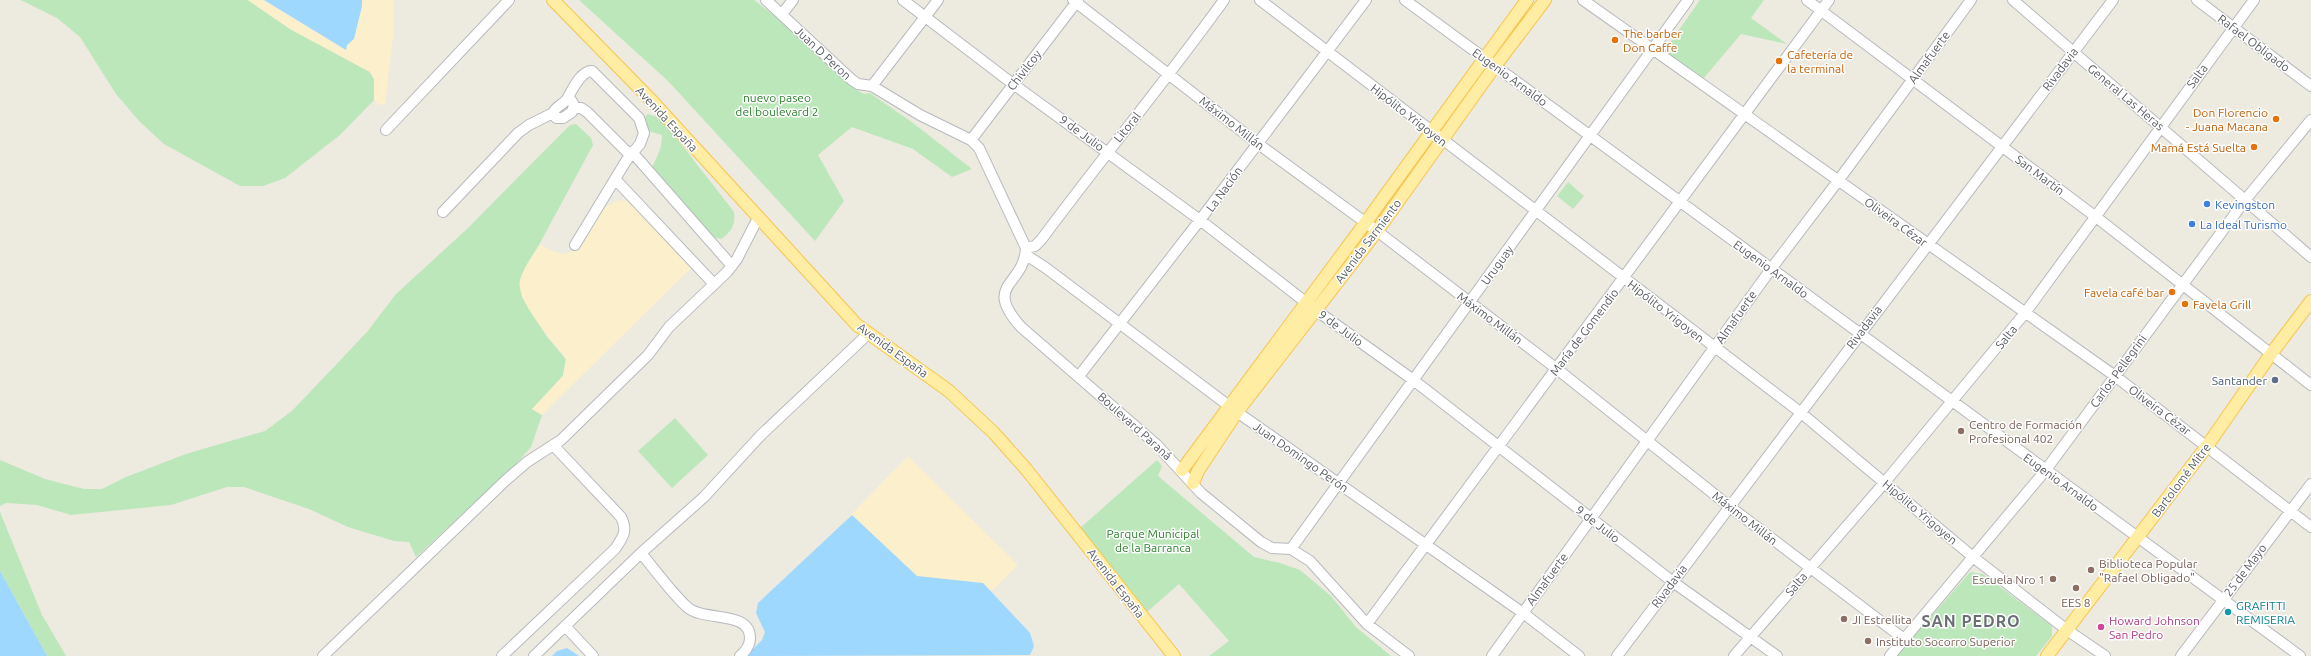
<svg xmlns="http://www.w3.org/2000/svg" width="2311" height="656" font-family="Ubuntu,sans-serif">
  <rect width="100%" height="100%" fill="#edeae0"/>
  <!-- green -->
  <path fill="#bce7ba" d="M21 0H248L290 29 370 72 374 79V100L340 135 285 178 263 186H240L164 144 139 121 116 94 80 37 57 18Z
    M579 0H754L780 20 855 89 864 94 870 93 913 123 972 169 952 177 913 149 852 127 818 155 844 201 815 241 668 81Z
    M1700 0H1764L1751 18 1787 44 1741 34 1703 79 1664 51Z
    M647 114 661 118 734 212C736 225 731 232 721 239L705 235 651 173C655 156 662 153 662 135L648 131 643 123Z
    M576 124 591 138 593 145 520 280 522 297 547 337 566 359 563 376 532 409 542 415 531 447 516 464 416 557 409 542 394 541 348 527 309 509 244 487H227L171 505 71 515 37 505 6 503 0 506V460L45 479 84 489H102L126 477 186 454 265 431 292 411 367 332 396 294 467 229 570 125Z
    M1568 182 1584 196 1573 209 1557 196Z
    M675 418 708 455 672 488 638 451Z
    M1157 460 1162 466 1158 476 1254 557 1280 563 1300 570 1331 596 1356 627 1391 656H1209L1229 641 1179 584 1147 612 1079 529Z
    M0 512 42 615 66 656H47L0 571Z
    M1970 572 1983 574 2052 626V636L2036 656H1897Z"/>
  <!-- sand -->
  <path fill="#fcefcc" d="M248 0H264L346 50 362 6V0H393L394 29 385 104 379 105 374 100V79L370 72 290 29Z
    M619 200 628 201 691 268 542 415 532 409 563 376 566 359C555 344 515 300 520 281 523 268 533 255 540 244 582 271 580 234 603 209 607 205 614 203 619 200Z
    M908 456 1018 565 993 590 925 581 772 596Z"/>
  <!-- water -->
  <path fill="#9ed8ff" d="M264 0H362V6L354 39 347 45 346 50Z
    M852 515 917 576 983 583 1030 633 1034 646 1030 655 746 656 762 640 765 632 756 613 758 603Z
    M0 571 47 656H0Z
    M567 648 579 656H552L557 651Z"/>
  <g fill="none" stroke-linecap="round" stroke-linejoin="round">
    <defs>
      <path id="minor" d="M766 0 852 80 858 84 872 86 920 115 971 140 979 148 1026 248C1024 287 982 283 1021 327L1157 445 1201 493 1261 542 1272 548 1291 549 1310 561 1367 624 1409 656
        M903 0 1013 84 1200 220 1317 311 1412 379 1673 582 1777 656
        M1073 0 1257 143 1377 231 1557 369 1729 506 1904 639
        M1260 0 1800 412 1973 557 2067 630 2105 656
        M1405 0 2300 656
        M1583 0 2115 376 2311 527
        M1807 0 2096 217 2311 385
        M2013 0 2311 257
        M2197 0 2311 86
        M782 14 793 0
        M872 86 938 0
        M567 99 571 100 574 105 572 112 563 118H556L553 113C556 106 563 105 567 99 572 91 580 71 592 71L639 118 644 133 640 144 626 161 575 245
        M574 108H581L587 112 630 155
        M386 130 509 0
        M971 140 1078 0
        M632 152 732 266
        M615 179 714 284
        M443 212 518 133 529 125 553 113
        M1026 248 1035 246 1041 240C1101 159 1165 82 1224 0
        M1026 255 1046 268 1237 412 1523 613 1579 656
        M1079 376 1200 220 1366 0
        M1291 549 1688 0
        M641 553C656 571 670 591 687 607 704 622 750 610 750 638 750 646 746 651 740 656
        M1367 624 1829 0
        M565 626 593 656
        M323 656 505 481 527 462 561 440 648 355 669 327 727 272 737 259 758 218
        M502 656 615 549C623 537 628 531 621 517L553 445
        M534 656 641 553 704 497 761 435 868 334
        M1492 656 1771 269 1838 181 1971 0
        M1617 656 2113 0
        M1734 656 1885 482 2025 313 2254 0
        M1890 656 2045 471 2246 199 2311 120
        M2181 656 2311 484"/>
      <path id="major" d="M553 0 652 101 857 325 949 391 994 433 1026 469 1174 656
        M1182 470 1366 222 1527 0
        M1193 483 1198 471 1237 412 1377 231 1495 66 1545 0
        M2047 656 2207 446 2271 354 2311 301"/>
    </defs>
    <!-- minor casing -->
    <use href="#minor" stroke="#b6b9be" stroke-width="12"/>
    <!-- major casing -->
    <use href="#major" stroke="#f9c44d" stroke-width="14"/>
    <!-- minor -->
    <use href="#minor" stroke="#fff" stroke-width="10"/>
    <!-- major -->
    <use href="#major" stroke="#ffeda3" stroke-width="12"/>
  </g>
  <!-- markers -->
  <g fill="#e8710a" stroke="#fff" stroke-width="1.5">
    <circle cx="1615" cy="40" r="4"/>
    <circle cx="1779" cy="61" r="4"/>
    <circle cx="2276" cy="119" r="4"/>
    <circle cx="2254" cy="147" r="4"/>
    <circle cx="2172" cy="292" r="4"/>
    <circle cx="2185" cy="304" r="4"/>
  </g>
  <g fill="#3f7fe0" stroke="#fff" stroke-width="1.5">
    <circle cx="2207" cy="204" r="4"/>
    <circle cx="2192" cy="224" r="4"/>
  </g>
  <circle fill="#5c6f8a" stroke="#fff" stroke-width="1.5" cx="2275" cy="380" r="4"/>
  <g fill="#8d6e63" stroke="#fff" stroke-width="1.5">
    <circle cx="1961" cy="431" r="4"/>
    <circle cx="2091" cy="570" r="4"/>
    <circle cx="2053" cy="579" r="4"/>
    <circle cx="2076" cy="588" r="4"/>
    <circle cx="1844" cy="619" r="4"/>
    <circle cx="1868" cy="641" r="4"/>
  </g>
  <circle fill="#0f9aa8" stroke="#fff" stroke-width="1.5" cx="2228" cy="612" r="4"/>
  <circle fill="#d1479c" stroke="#fff" stroke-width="1.5" cx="2101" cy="627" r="4"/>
  <g text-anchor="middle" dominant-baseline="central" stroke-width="3" stroke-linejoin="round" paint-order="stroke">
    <!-- food labels -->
    <g font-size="12" fill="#c56008" stroke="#fff" text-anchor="start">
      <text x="1623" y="33">The barber<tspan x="1623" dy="14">Don Caffe</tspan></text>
      <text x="1787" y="54">Cafetería de<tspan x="1787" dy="14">la terminal</tspan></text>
      <text x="2268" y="112" text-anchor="end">Don Florencio<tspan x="2268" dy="14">- Juana Macana</tspan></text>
      <text x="2246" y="147" text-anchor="end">Mamá Está Suelta</text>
      <text x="2164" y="292" text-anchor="end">Favela café bar</text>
      <text x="2193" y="304">Favela Grill</text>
    </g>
    <!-- street labels -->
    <g font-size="12" fill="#595d62" stroke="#fff">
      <text transform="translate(2254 43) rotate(37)">Rafael Obligado</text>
      <text transform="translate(823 53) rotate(43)">Juan D Peron</text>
      <text transform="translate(1929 57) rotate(-54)">Almafuerte</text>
      <text transform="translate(2060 69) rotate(-53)">Rivadavia</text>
      <text transform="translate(1024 70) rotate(-52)">Chivilcoy</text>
      <text transform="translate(2197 76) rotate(-54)">Salta</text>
      <text transform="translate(1510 77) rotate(36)">Eugenio Arnaldo</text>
      <text transform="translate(2126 97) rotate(40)">General Las Heras</text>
      <text transform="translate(1409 115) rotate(38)">Hipólito Yrigoyen</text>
      <text transform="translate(667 119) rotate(47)">Avenida España</text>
      <text transform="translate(1232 123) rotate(38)">Máximo Millán</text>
      <text transform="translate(1127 127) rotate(-51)">Litoral</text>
      <text transform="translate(1082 133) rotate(36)">9 de Julio</text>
      <text transform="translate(2040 175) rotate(37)">San Martín</text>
      <text transform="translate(1224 189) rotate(-54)">La Nación</text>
      <text transform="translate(1896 222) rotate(36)">Oliveira Cézar</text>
      <text transform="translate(1368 241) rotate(-53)">Avenida Sarmiento</text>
      <text transform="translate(1497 265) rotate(-54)">Uruguay</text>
      <text transform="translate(1771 269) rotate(36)">Eugenio Arnaldo</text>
      <text transform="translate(1666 311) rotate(38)">Hipólito Yrigoyen</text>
      <text transform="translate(1736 317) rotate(-55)">Almafuerte</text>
      <text transform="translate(1490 318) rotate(37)">Máximo Millán</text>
      <text transform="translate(1864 327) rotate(-53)">Rivadavia</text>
      <text transform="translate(1341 328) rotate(36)">9 de Julio</text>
      <text transform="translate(1584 332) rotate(-53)">María de Gomendio</text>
      <text transform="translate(2006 337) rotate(-51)">Salta</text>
      <text transform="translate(893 350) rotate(36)">Avenida España</text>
      <text transform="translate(2118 371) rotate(-54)">Carlos Pellegrini</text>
      <text transform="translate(2160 410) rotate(37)">Oliveira Cézar</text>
      <text transform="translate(1135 426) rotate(42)">Boulevard Paraná</text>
      <text transform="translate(1301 457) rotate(35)">Juan Domingo Perón</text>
      <text transform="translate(2181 480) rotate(-53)">Bartolomé Mitre</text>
      <text transform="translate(2061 482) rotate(36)">Eugenio Arnaldo</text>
      <text transform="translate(1920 512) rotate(40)">Hipólito Yrigoyen</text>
      <text transform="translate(1745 518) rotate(38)">Máximo Millán</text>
      <text transform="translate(1598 524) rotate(38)">9 de Julio</text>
      <text transform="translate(2245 570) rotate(-53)">25 de Mayo</text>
      <text transform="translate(1547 579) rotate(-54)">Almafuerte</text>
      <text transform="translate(1116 583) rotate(52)">Avenida España</text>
      <text transform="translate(1796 584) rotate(-50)">Salta</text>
      <text transform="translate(1669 586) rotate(-53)">Rivadavia</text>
    </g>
    <!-- park labels -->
    <g font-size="12" fill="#2f8330" stroke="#fff">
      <text x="777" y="97">nuevo paseo<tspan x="777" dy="14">del boulevard 2</tspan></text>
      <text x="1153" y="533">Parque Municipal<tspan x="1153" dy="14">de la Barranca</tspan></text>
    </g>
    <!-- shop labels -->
    <g font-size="12" fill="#366cbe" stroke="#fff" text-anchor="start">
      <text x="2215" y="204">Kevingston</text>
      <text x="2200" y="224">La Ideal Turismo</text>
    </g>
    <!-- service labels -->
    <g font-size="12" fill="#4e5e75" stroke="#fff" text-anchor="end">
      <text x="2267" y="380">Santander</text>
    </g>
    <!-- education labels -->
    <g font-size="12" fill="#785e54" stroke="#fff" text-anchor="start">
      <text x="1969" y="424">Centro de Formación<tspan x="1969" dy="14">Profesional 402</tspan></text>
      <text x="2099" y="563">Biblioteca Popular<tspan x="2099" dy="14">"Rafael Obligado"</tspan></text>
      <text x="2045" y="579" text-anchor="end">Escuela Nro 1</text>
      <text x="2076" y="602" text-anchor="middle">EES 8</text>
      <text x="1852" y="619">JI Estrellita</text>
      <text x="1876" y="641">Instituto Socorro Superior</text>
    </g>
    <!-- culture labels -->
    <g font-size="12" fill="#0d838f" stroke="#fff" text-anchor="start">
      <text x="2236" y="605">GRAFITTI<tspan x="2236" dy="14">REMISERIA</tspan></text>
    </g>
    <!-- hotel labels -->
    <g font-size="12" fill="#b23c85" stroke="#fff" text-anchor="start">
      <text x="2109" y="620">Howard Johnson<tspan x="2109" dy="14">San Pedro</tspan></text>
    </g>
    <!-- district labels -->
    <g font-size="16" font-weight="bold" letter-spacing="1" fill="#6a6f74" stroke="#fff">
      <text x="1971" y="621">SAN PEDRO</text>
    </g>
  </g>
</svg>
